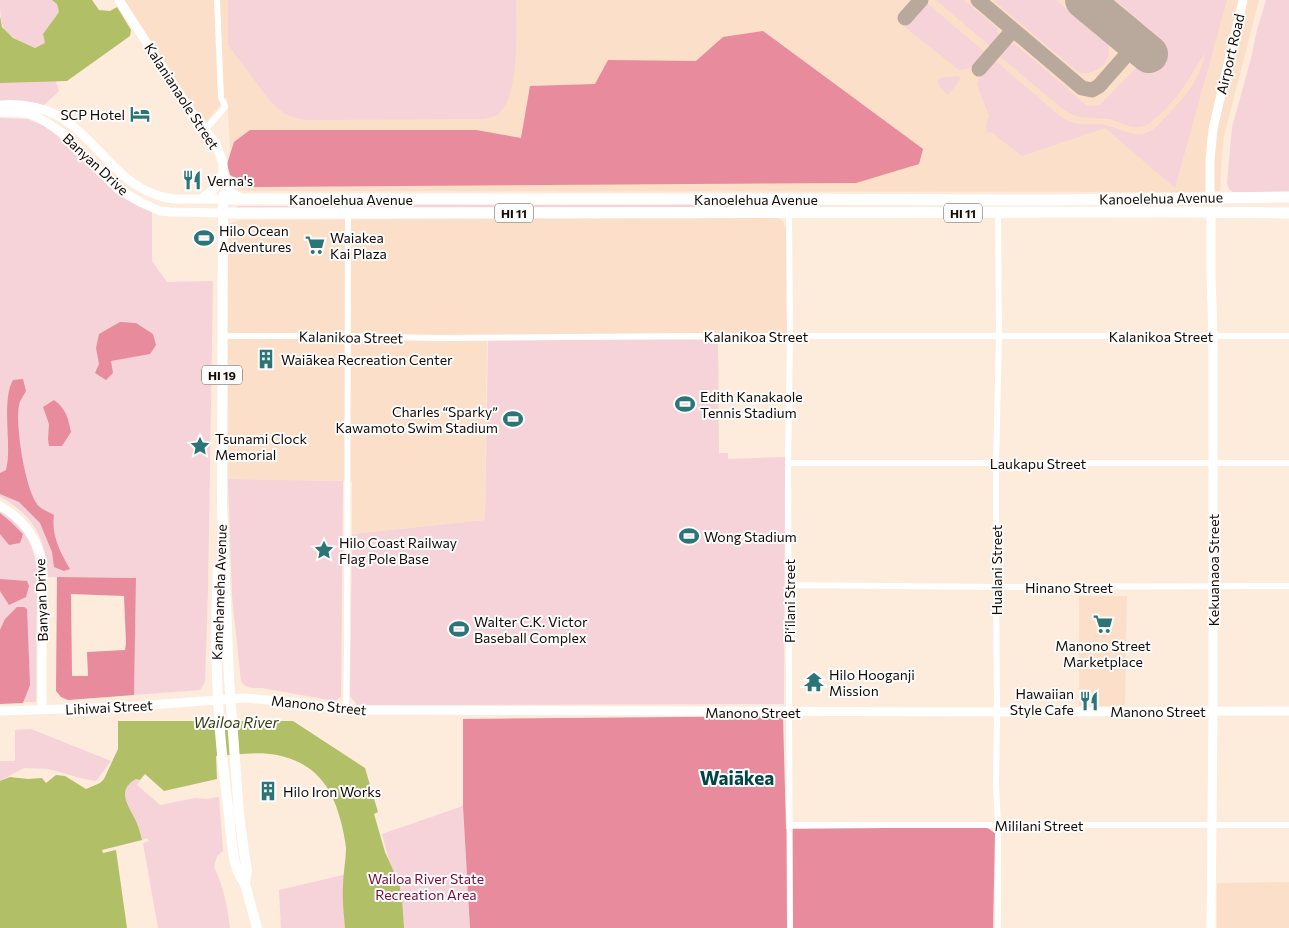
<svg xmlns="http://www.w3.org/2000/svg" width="1289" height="928" font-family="Commissioner,sans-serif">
  <rect width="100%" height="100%" fill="#fdebdc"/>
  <!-- built -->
  <path fill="#fcdfc8" d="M122 0H1259L1224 136 1222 155 1220 191 1194 192 248 191 239 190 232 179 227 97 204 124Z
    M778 218 783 221 786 229 787 333 487 336 485 520 352 534V481L228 479 227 230 231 223 239 220Z
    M1079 596H1127L1125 706H1079Z
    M1289 882V928H1217V883Z"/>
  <!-- green -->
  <path fill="#f5d3d9" d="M0 0H52L57 4 59 12 43 34 46 43 35 48C5 34 0 34 0 0Z
    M228 0H516C516 28 520 93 500 112 495 117 489 118 482 119L304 120C289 117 280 112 270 101L228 45Z
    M936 0H964L996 27C1001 36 998 41 992 48Z
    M993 0H1056L1108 44C1114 62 1094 78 1078 72Z
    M1115 0H1227L1175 188 1105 128 1022 156 991 132 987 133 986 125 989 115 978 88 977 83 981 73 994 59C1009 73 1025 86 1040 99 1050 107 1059 117 1071 122 1084 127 1097 122 1109 126 1129 132 1141 142 1159 124 1180 101 1199 85 1205 54 1198 62 1194 71 1188 80 1181 92 1154 126 1140 127 1128 129 1119 120 1107 119 1088 117 1076 120 1060 107L997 54 1006 46 1015 44 1086 105 1093 106 1100 105 1163 40Z
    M1266 0H1289V193L1233 192 1229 189 1227 183 1232 127 1251 59 1257 30Z
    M927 3 987 54C978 65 974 69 959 70L906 28 905 24 906 22Z
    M0 74 55 78 59 91 44 105 33 107 0 105Z
    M957 76 960 77V80L948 95 939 86 938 80 941 78Z
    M0 118 27 119 48 127 100 177 127 200 152 212V261L167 282 213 281 208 589 205 682 200 690 134 695 136 578 48 577C46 539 34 515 0 497Z
    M396 204C477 204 557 205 637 205 680 205 724 200 766 207L236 208 238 206H353Z
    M488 339 718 340 719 453H728V459L785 457 784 704 357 705 350 696 352 534 485 520Z
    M228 479 343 481 341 697 335 701 262 688C253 688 246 689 241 681L232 596Z
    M0 511C22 523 33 543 37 568L36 702H0Z
    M31 729 111 761 96 781 80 778 49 769 24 768 0 781V761H15V730Z
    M136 779 140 780 137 785 160 805 195 798 206 799 219 797 223 851 217 856 214 867C224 888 227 905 230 928H158L143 843 149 841 147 838 142 840C140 832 138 824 134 817 127 803 117 790 136 779Z
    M463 806 470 928H281L279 890 390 864 382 834Z"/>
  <!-- forest -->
  <path fill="#e78b9d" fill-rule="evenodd" d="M763 31 923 149 919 164 856 183 253 187 230 175 227 164 234 142 250 130H476L521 138 530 86 595 84 608 60 696 61 723 37Z
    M120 322 136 323 153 334 156 345 150 354 111 361 113 373 106 380 95 373 99 364 96 348 99 334Z
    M23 379 26 391C24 395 20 400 19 405 15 425 25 488 37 504 40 509 49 512 54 515 51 535 60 552 70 569L64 571 54 567 52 552 40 523 19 502 0 494V473L6 470C7 465 8 460 8 455 9 434 3 397 13 380Z
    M54 400C66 409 68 417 71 432L62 446H49L48 439 49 424 43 407Z
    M0 513 11 522 23 534 20 543 9 545 0 534Z
    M57 577 136 578 134 695 68 700 61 697 56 691ZM71 594 124 596 126 643 125 650 87 652 88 676H72Z
    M0 579 27 581 29 586 26 597 9 605 0 591Z
    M17 607H24L27 609 30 685 23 703 0 704V630L5 619Z
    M783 716 786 829 986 827 995 833 993 928H470L463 806V719Z"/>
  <!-- water -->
  <path fill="#b1bf67" d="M52 0H92L99 10 110 11 117 7 131 30 130 36 67 81 0 83V16L2 27 13 38 35 48 45 43 43 34 59 12 57 4Z
    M118 721H293L365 768 378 812 374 814 385 852 399 883 402 899 404 928H345C344 914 342 900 343 886 343 873 346 861 346 848 345 839 343 830 341 822 332 786 315 763 277 755 257 751 235 755 216 756L217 779 164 791 145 774 140 780 136 779C117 790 127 803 134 817 138 824 140 832 142 840L102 850 103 853 116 850 127 928H0V781L10 777 28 779 42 778 46 783 56 775 65 776 86 789 100 783 104 779 118 749Z"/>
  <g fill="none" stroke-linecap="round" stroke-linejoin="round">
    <!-- taxiway -->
    <path stroke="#b8a99c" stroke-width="15" d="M978 0 1082 88 1092 90 1099 86 1136 44
      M905 18 921 0
      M979 69 1013 30"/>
    <!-- runway -->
    <path stroke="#b8a99c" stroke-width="38" d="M1084 0 1149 54"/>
    <!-- street -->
    <path stroke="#fff" stroke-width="6" d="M217 0 221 98 225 106
      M205 130 225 107
      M789 213 790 336 788 463 790 928
      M998 213 999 336 996 463V587L997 712 996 786 998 825V928
      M222 336H347L438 338 692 336H1289
      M788 463H1289
      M789 585 996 587 1289 586
      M346 710 347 650 348 213
      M790 825H1289"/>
    <!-- secondary -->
    <path stroke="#fff" stroke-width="9" d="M119 0 192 113 216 144 223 164V182
      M0 105C24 103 50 108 69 123 105 150 123 192 173 199H223V195
      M0 112 26 113 33 115 46 122 62 133 118 189 142 203 160 211 170 212 223 213
      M1210 198V160L1213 129 1243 0
      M201 199 215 188 223 175
      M1211 213V277L1213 336V711L1211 928
      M0 506C22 518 36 537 42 561V710
      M0 711 123 707 245 698 291 702 346 710 997 712 1289 711"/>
    <!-- primary -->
    <path stroke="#fff" stroke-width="10" d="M223 199 222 506 229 679 239 814 244 852 247 870 245 884
      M218 567C214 647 217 727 228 806 230 825 231 844 235 863L238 872 245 884 257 928"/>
    <!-- highway -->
    <path stroke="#fff" stroke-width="11" d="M223 175 229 193 241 199
      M223 199H758L1051 200 1289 197
      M223 213 1187 212 1289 213"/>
  </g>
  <!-- icons -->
  <defs>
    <symbol id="hotel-bare" viewBox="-9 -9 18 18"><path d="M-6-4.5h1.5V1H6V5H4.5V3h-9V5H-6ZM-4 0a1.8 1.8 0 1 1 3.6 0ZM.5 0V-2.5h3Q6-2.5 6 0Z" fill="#2b7578" stroke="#fcfcfc" stroke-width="2.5" paint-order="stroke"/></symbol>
    <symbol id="restaurant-bare" viewBox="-9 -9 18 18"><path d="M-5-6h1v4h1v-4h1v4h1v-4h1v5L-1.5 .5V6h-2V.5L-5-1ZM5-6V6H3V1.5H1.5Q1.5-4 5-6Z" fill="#2b7578" stroke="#fcfcfc" stroke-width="2.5" paint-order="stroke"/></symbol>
    <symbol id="stadium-bare" viewBox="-9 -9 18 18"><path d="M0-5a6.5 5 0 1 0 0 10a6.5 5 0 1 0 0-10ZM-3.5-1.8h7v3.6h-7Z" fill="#2b7578" stroke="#fcfcfc" stroke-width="2.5" paint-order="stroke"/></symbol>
    <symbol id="supermarket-bare" viewBox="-9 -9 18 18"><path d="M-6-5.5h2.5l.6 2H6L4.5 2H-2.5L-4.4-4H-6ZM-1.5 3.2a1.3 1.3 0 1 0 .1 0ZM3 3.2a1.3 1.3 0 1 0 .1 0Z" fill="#2b7578" stroke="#fcfcfc" stroke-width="2.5" paint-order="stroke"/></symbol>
    <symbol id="building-bare" viewBox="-9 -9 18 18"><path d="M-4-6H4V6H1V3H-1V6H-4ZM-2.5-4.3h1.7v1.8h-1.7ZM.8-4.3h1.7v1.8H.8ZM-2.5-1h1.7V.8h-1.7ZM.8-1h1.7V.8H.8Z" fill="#2b7578" stroke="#fcfcfc" stroke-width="2.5" paint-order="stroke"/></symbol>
    <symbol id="sight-bare" viewBox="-9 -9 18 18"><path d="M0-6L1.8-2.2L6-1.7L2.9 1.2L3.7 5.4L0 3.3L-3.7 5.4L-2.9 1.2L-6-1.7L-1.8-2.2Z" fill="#2b7578" stroke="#fcfcfc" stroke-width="2.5" paint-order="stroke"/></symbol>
    <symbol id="temple-bare" viewBox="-9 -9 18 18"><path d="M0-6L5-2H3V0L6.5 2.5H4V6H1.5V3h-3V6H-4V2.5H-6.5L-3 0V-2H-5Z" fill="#2b7578" stroke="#fcfcfc" stroke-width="2.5" paint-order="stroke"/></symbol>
  </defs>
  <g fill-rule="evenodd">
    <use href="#hotel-bare" x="126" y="100" width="28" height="28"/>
    <use href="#restaurant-bare" x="178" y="166" width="28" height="28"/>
    <use href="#stadium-bare" x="190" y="224" width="28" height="28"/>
    <use href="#supermarket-bare" x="301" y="231" width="28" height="28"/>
    <use href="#building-bare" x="252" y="345" width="28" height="28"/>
    <use href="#stadium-bare" x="671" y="390" width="28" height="28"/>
    <use href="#stadium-bare" x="499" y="405" width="28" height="28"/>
    <use href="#sight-bare" x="186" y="432" width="28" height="28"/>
    <use href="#stadium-bare" x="675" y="522" width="28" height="28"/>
    <use href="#sight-bare" x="310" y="536" width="28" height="28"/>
    <use href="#supermarket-bare" x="1089" y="610" width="28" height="28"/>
    <use href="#stadium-bare" x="445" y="615" width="28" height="28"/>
    <use href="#temple-bare" x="800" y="668" width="28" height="28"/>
    <use href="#restaurant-bare" x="1075" y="687" width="28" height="28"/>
    <use href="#building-bare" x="254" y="777" width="28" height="28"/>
  </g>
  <g text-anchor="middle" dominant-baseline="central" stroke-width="4" stroke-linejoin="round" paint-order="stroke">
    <!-- shield labels -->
    <g fill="#fcfcfc" stroke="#5a534e" stroke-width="1">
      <rect x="495" y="203.5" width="38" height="19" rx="4"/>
      <rect x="944" y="203.5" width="38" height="19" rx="4"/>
      <rect x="202" y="365.5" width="40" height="19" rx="4"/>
    </g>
    <g font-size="12" font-weight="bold" fill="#140b04">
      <text x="514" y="213">HI 11</text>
      <text x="963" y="213">HI 11</text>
      <text x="222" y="375">HI 19</text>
    </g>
    <!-- street labels -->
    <g font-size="14" fill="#140b04" stroke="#fcfcfc">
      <text transform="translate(1230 54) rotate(-77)">Airport Road</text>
      <text transform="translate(182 96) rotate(57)">Kalanianaole Street</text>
      <text transform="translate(96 164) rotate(43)">Banyan Drive</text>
      <text transform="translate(1161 198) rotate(-1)">Kanoelehua Avenue</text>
      <text x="351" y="199">Kanoelehua Avenue</text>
      <text x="756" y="199">Kanoelehua Avenue</text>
      <text x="756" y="336">Kalanikoa Street</text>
      <text x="1161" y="336">Kalanikoa Street</text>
      <text transform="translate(351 337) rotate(1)">Kalanikoa Street</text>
      <text x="1038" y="463">Laukapu Street</text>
      <text transform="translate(996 570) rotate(-90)">Hualani Street</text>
      <text transform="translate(1213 570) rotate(-90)">Kekuanaoa Street</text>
      <text x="1069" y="587">Hinano Street</text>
      <text transform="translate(219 592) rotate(-88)">Kamehameha Avenue</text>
      <text transform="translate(41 600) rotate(-92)">Banyan Drive</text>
      <text transform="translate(789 601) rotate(-90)">Pi‘ilani Street</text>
      <text transform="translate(319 705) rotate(6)">Manono Street</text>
      <text transform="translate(109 707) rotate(-3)">Lihiwai Street</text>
      <text x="1158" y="711">Manono Street</text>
      <text x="753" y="712">Manono Street</text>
      <text x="1039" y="825">Mililani Street</text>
    </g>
    <!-- poi labels -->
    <g font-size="14" fill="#140b04" stroke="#fcfcfc" text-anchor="start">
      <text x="125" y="114" text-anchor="end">SCP Hotel</text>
      <text x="207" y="180">Verna's</text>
      <text x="219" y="230">Hilo Ocean<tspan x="219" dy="16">Adventures</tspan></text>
      <text x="330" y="237">Waiakea<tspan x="330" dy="16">Kai Plaza</tspan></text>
      <text x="281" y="359">Waiākea Recreation Center</text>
      <text x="700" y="396">Edith Kanakaole<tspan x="700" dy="16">Tennis Stadium</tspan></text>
      <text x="498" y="411" text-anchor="end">Charles “Sparky”<tspan x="498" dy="16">Kawamoto Swim Stadium</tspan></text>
      <text x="215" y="438">Tsunami Clock<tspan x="215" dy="16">Memorial</tspan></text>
      <text x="704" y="536">Wong Stadium</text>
      <text x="339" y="542">Hilo Coast Railway<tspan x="339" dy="16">Flag Pole Base</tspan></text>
      <text x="474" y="621">Walter C.K. Victor<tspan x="474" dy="16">Baseball Complex</tspan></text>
      <text x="1103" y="645" text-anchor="middle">Manono Street<tspan x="1103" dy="16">Marketplace</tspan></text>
      <text x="829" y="674">Hilo Hooganji<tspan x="829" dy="16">Mission</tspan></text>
      <text x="1074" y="693" text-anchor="end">Hawaiian<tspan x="1074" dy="16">Style Cafe</tspan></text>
      <text x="283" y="791">Hilo Iron Works</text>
    </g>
    <!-- park labels -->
    <g font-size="14" fill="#7c0c35" stroke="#fcfcfc">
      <text x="426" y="878">Wailoa River State<tspan x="426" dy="16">Recreation Area</tspan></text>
    </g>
    <!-- water labels -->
    <g font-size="15" font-style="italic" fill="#373c17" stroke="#fcfcfc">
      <text x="236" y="722">Wailoa River</text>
    </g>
    <!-- district labels -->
    <g font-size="19" font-weight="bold" fill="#004547" stroke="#fcfcfc">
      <text x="737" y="777">Waiākea</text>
    </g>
  </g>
</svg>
